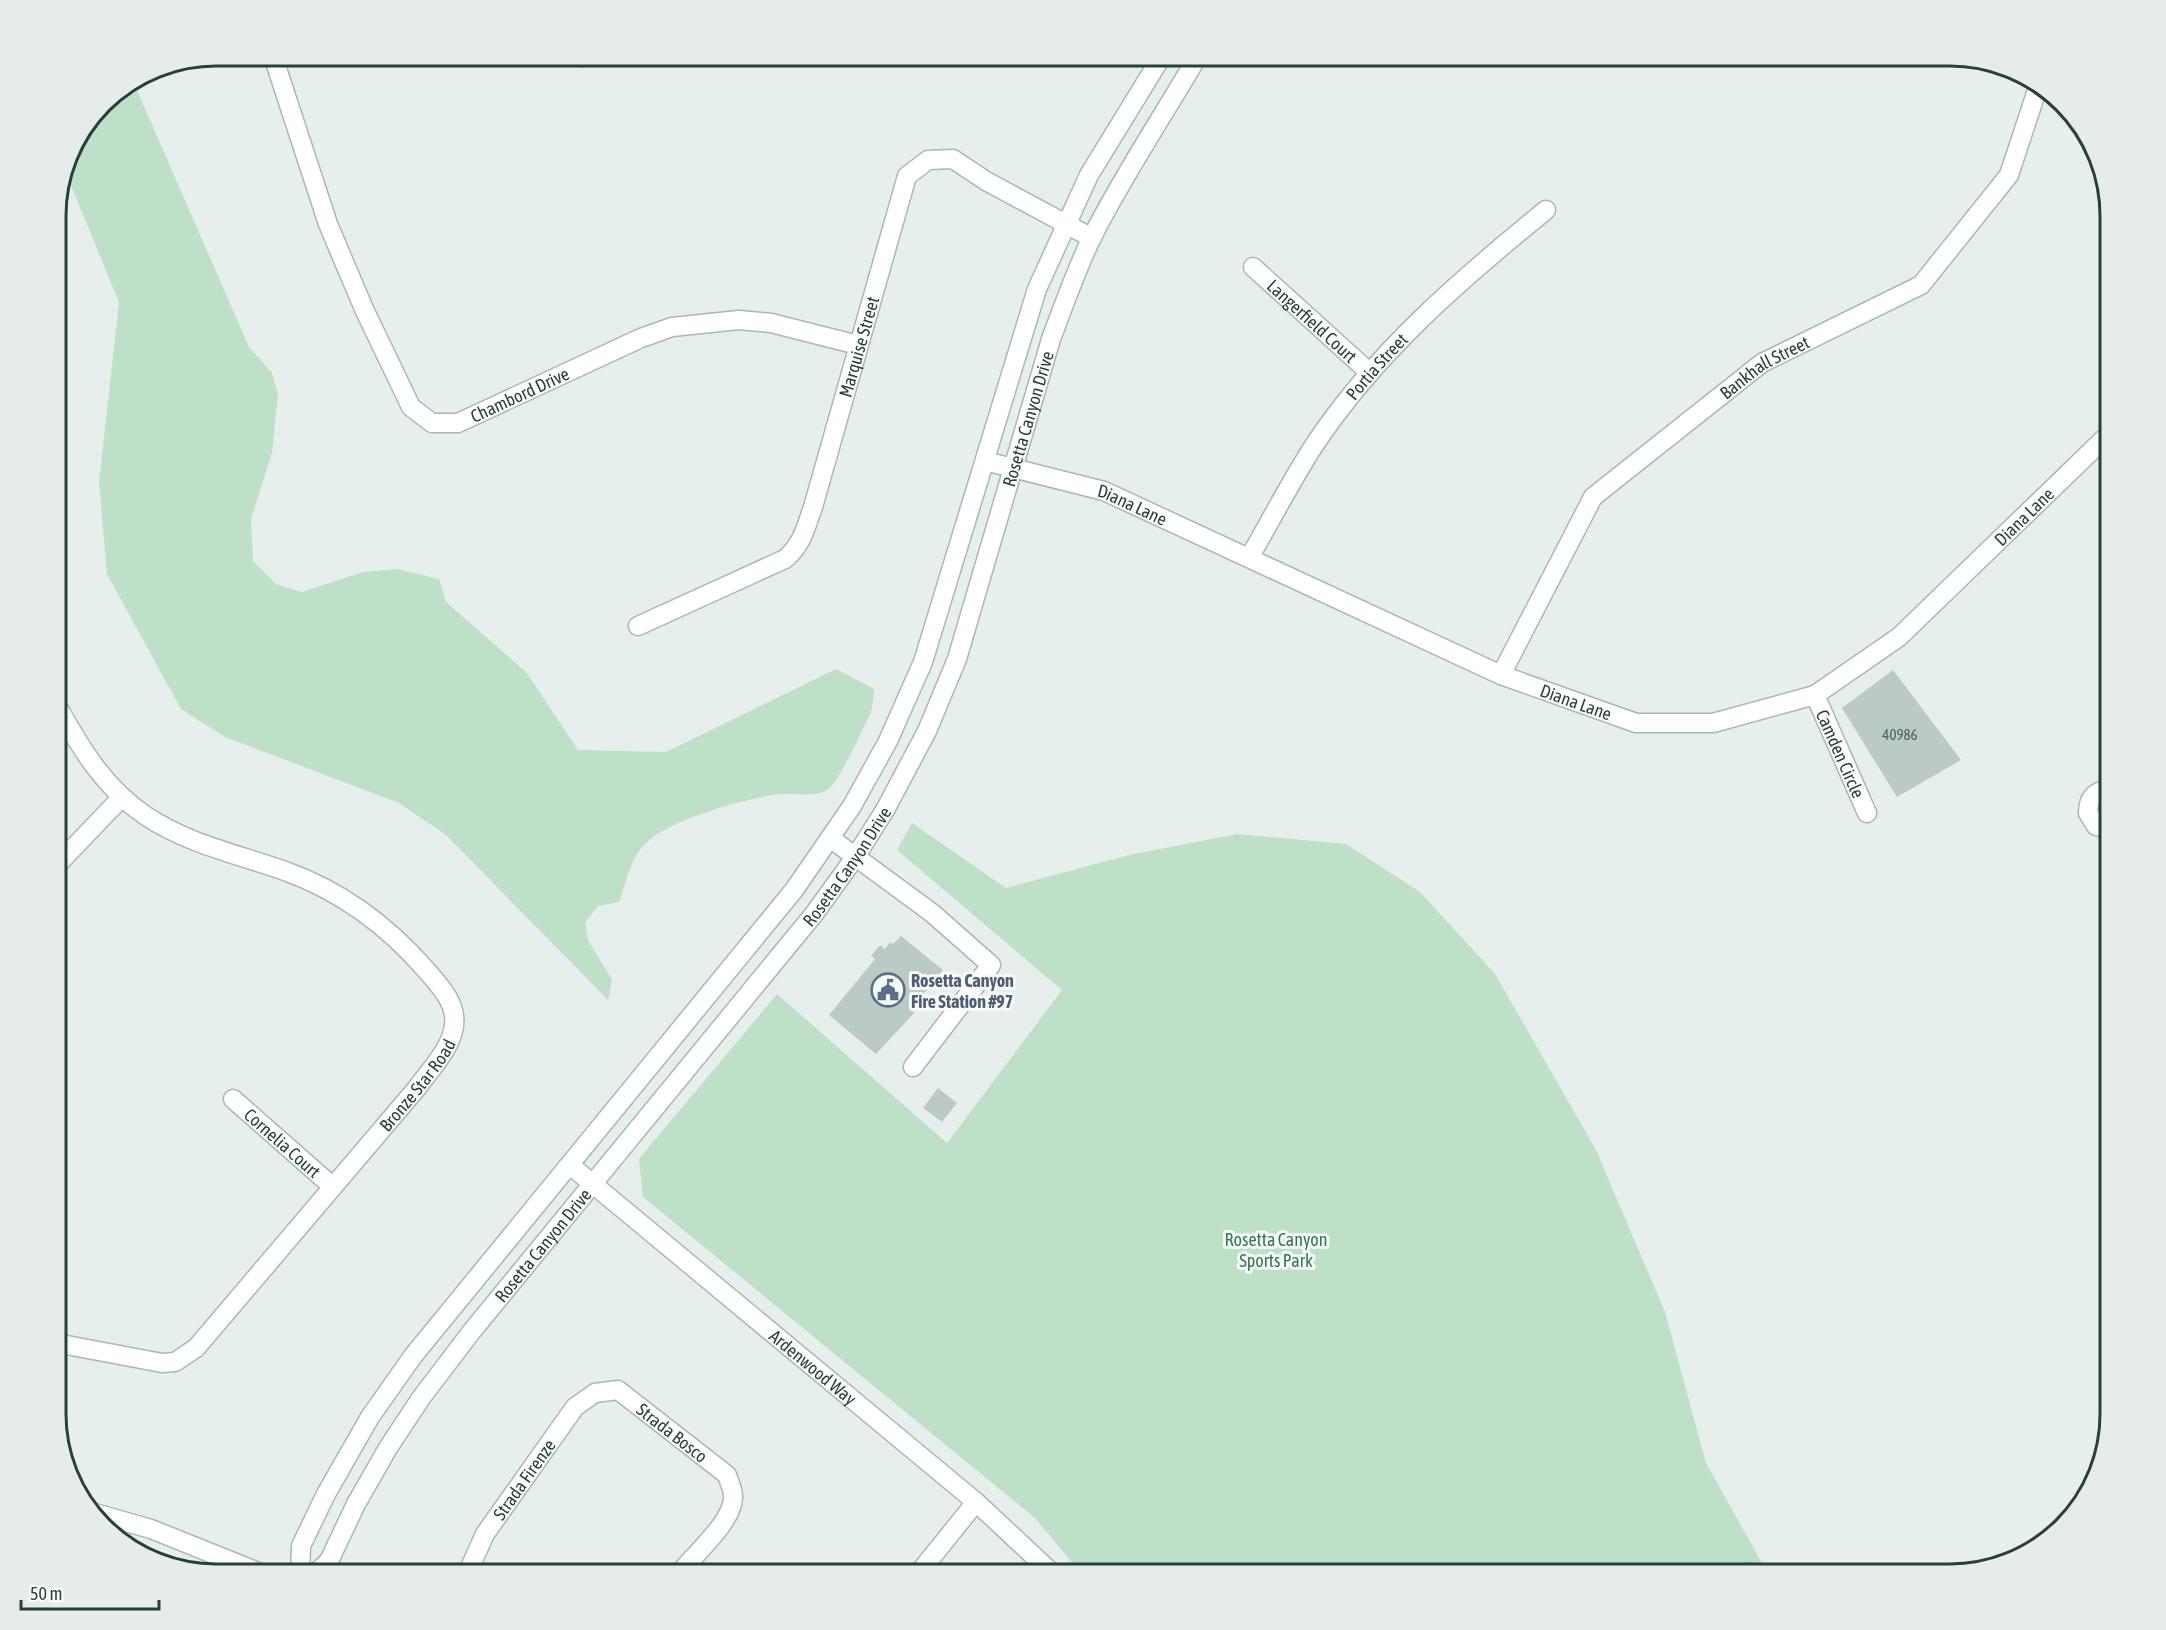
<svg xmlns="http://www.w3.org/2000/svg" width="2166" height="1630" font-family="'Asap Condensed',sans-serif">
  <rect width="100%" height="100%" fill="#e6efeb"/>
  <!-- green -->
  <path fill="#bfe0c8" d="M133 81 249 347 272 373 278 394 272 453 251 519 253 561 276 584 302 592 363 572 397 569 439 579 446 602 527 673 578 750 666 752 836 669 874 689C873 697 873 705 871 712 864 726 838 785 826 791 810 798 789 792 772 795 738 801 669 820 645 844 630 859 626 883 619 902L598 906 585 922 588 940 612 980 608 1000 446 835 399 803 225 737 181 709 107 574 99 482 119 302 65 171 72 145 110 96Z
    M912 823 1006 888 1129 855 1237 834 1346 844 1420 892 1495 974 1596 1150 1665 1312 1706 1463 1768 1574H1082L1034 1517 643 1197 639 1159 777 994 947 1143 1062 990 897 850Z"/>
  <!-- building -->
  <path fill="#bbcac4" d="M1893 670 1961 760 1897 797 1842 708Z
    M901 936 943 970 911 1009 914 1013 876 1054 829 1015 875 959 871 956 880 945 885 949 890 942 893 944Z
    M938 1088 957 1103 942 1122 923 1108Z"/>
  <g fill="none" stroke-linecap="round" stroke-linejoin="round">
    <defs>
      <g id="minor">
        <path id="s1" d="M273 56 328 224 364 309 411 407 432 423H458L641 338 672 327 739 320 771 323 858 345"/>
        <path d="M580 56 581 57"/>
        <path id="s2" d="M1253 267 1370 373"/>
        <path id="s3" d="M985 461 1104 491 1501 675 1636 723H1713L1815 695 1899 637 2110 433"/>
        <path id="s4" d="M1249 558C1270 522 1290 483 1313 447 1374 354 1460 280 1546 210"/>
        <path id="s5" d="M638 626 785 559C802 545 806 527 813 507L907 176 928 160 953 159 986 181 1092 238"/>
        <path id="s6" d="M1501 675 1593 497 1762 363 1921 285 2009 175 2039 84"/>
        <path id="s7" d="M1815 695 1867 813"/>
        <path d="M2110 790C2095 790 2088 798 2088 813L2096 826 2110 829"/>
        <path d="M830 838 932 913 991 965 913 1067"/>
        <path d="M56 866 121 798"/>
        <path id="s8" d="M233 1099 333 1187"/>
        <path id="s9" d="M570 1165 976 1502 1053 1574"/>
        <path id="s10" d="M56 1343 162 1363 175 1362 196 1348 417 1088C429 1071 451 1049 454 1026 457 1004 441 987 427 971 388 926 341 891 285 871 237 854 188 844 146 816 104 788 80 747 56 704"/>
        <path d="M95 1513 151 1529 263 1574"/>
        <path d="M1749 1572 1750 1574"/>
        <path d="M300 1574 301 1546 326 1494 370 1417 413 1356 794 890 852 806 888 741 923 662 1037 289 1089 175 1162 56"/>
        <path id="s11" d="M315 1574 329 1561 356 1504 388 1448 421 1398 472 1331 814 914 856 856 885 810 927 731 957 659 1051 339C1064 305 1076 270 1092 237 1124 174 1163 116 1198 56"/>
        <path id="s12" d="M467 1574 485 1534 575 1407 595 1393 618 1390 727 1475C729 1482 734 1491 733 1498 732 1523 694 1554 679 1574"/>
        <path d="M918 1574 976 1502"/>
      </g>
    </defs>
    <!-- minor casing -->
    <use href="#minor" stroke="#a8b8b2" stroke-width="21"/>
    <!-- minor -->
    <use href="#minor" stroke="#fff" stroke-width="18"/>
  </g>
  <!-- icons -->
  <defs>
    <symbol id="civic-ring" viewBox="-11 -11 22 22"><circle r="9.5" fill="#f7fbf9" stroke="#5c6f8a" stroke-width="1.5"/><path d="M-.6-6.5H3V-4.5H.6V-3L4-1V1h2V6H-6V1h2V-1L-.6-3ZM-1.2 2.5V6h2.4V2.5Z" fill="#5c6f8a"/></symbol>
  </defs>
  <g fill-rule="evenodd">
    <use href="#civic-ring" x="869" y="971" width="38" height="38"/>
  </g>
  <g text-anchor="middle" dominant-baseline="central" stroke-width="6" stroke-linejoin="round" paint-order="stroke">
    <!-- number labels -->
    <g font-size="15" fill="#4a645c">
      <text x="1900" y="734">40986</text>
    </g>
    <!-- street labels -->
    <g font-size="18" fill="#24423a" stroke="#f7fbf9">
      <text stroke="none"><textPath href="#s2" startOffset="80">Langerfield Court</textPath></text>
      <text stroke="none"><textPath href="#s5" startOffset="388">Marquise Street</textPath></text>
      <text stroke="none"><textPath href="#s4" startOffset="231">Portia Street</textPath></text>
      <text stroke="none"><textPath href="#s6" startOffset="416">Bankhall Street</textPath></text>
      <text stroke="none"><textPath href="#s1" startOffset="498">Chambord Drive</textPath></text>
      <text stroke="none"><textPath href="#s11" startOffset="1374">Rosetta Canyon Drive</textPath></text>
      <text stroke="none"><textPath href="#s3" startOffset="154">Diana Lane</textPath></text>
      <text stroke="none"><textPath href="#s3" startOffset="1162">Diana Lane</textPath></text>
      <text stroke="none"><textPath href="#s3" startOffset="640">Diana Lane</textPath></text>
      <text stroke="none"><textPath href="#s7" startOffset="64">Camden Circle</textPath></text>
      <text stroke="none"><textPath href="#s11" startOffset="888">Rosetta Canyon Drive</textPath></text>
      <text stroke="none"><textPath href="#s10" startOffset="490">Bronze Star Road</textPath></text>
      <text stroke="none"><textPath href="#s8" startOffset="66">Cornelia Court</textPath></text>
      <text stroke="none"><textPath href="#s11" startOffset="402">Rosetta Canyon Drive</textPath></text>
      <text stroke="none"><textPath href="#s9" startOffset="316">Ardenwood Way</textPath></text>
      <text stroke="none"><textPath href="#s12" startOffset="316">Strada Bosco</textPath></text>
      <text stroke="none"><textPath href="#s12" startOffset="111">Strada Firenze</textPath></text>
    </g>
    <!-- service labels -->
    <g font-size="18" font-weight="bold" fill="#4e5e75" stroke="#f7fbf9" text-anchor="start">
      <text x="911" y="980">Rosetta Canyon<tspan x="911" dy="21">Fire Station #97</tspan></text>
    </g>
    <!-- park labels -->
    <g font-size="18" fill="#2d7a4b" stroke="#f7fbf9">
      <text x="1276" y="1239">Rosetta Canyon<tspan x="1276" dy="21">Sports Park</tspan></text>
    </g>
  </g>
  <!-- crop -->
  <path d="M0 0H2166V1630H0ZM216 66H1950A150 150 0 0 1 2100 216V1414A150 150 0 0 1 1950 1564H216A150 150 0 0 1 66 1414V216A150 150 0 0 1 216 66Z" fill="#e6ecea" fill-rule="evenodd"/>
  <path fill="none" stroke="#24423a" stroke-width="3" d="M216 66H1950A150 150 0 0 1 2100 216V1414A150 150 0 0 1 1950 1564H216A150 150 0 0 1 66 1414V216A150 150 0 0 1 216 66Z"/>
  <!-- scale -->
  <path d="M21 1600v9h138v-9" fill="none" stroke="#24423a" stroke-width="3"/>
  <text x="30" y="1600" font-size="18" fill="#24423a" stroke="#f7fbf9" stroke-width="4.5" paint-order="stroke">50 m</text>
</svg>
